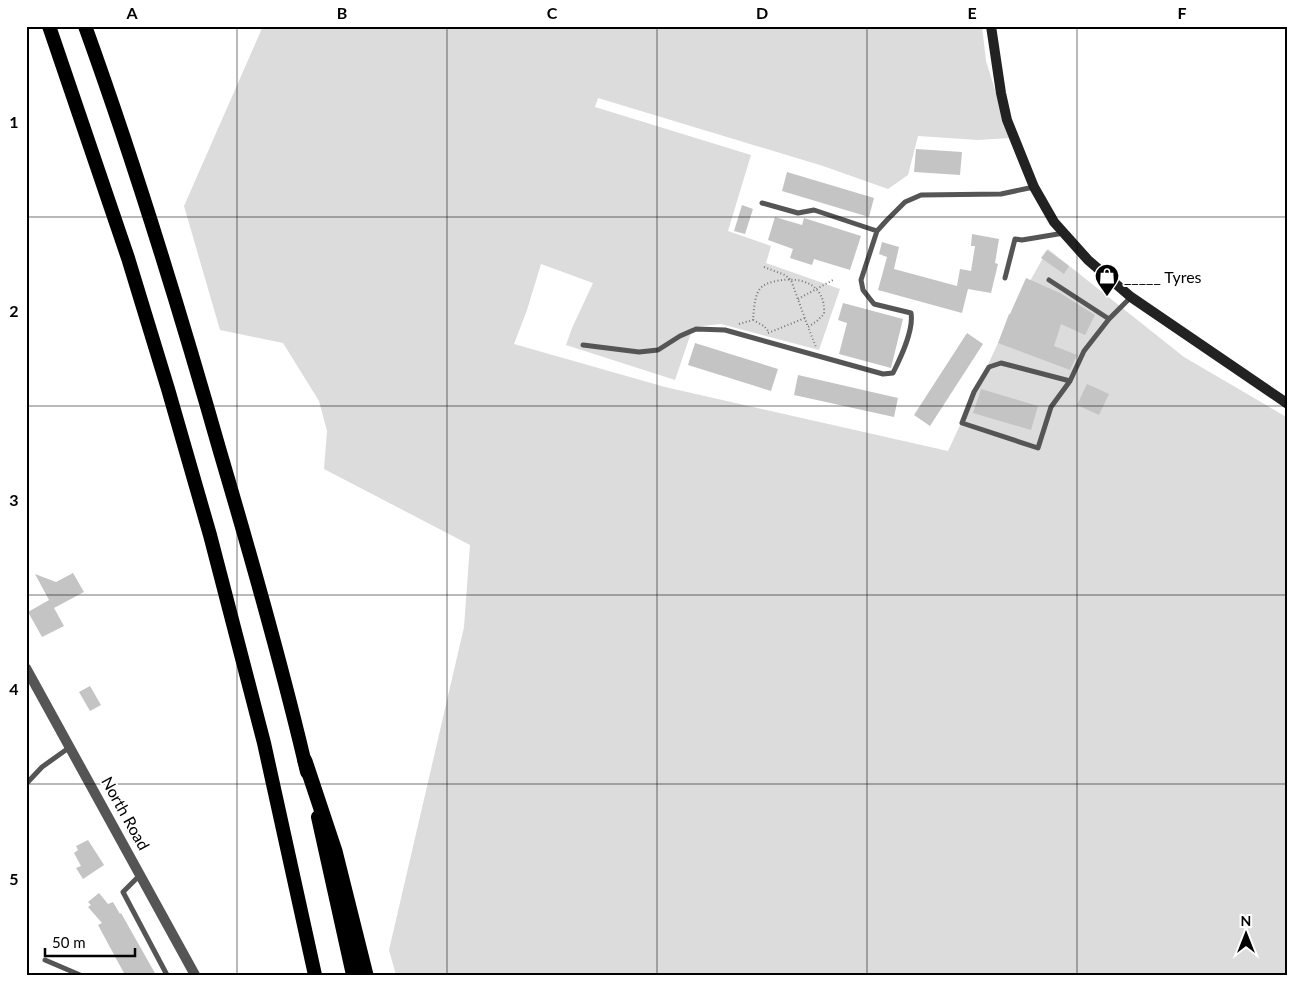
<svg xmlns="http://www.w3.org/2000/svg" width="1314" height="1001" font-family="Lato,sans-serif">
  <rect width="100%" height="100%" fill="#fff"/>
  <!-- green -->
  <path fill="#dcdcdc" d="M263 26H982L986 61 1010 138 978 140 918 136 908 175 888 189 823 166 598 98 595 107 751 155 728 231 771 246 766 263 840 289 819 350 721 324 693 327 675 380 566 345 572 328 593 283 541 264 527 310 514 344 665 387 948 451 1011 315 1048 249 1184 357 1288 418V975H396L389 950 464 627 470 545 324 469 327 431 319 401 283 343 220 330 184 206Z"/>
  <!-- building -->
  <path fill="#c4c4c4" d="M916 149 962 152 960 175 914 172Z
    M787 172 874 198 869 217 782 191Z
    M742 205 753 209 745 234 734 231Z
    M775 217 802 225 804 218 861 236 850 270 814 259 812 265 790 258 793 249 768 240Z
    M972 234 999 239 995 263 998 264 991 293 968 289 962 313 878 290 887 257 879 254 882 242 899 247 894 269 957 286 960 269 971 271 975 246H971Z
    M1047 250 1069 266 1064 274 1041 258Z
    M1026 278 1060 293 1095 315 1085 335 1061 324 1054 346 1077 355 1070 370 998 343 1009 314H1010Z
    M843 303 903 319 891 368 839 354 847 323 838 320Z
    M967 333 983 344 930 426 914 415Z
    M695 343 778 369 771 391 688 365Z
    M798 375 898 398 894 417 794 395Z
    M1087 384 1109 394 1099 415 1077 405Z
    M981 389 1038 406 1031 430 973 413Z
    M73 573 84 592 54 608 64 626 42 637 28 612 49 600 35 574 56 582Z
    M90 686 101 705 90 711 79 692Z
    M88 840 104 865 83 879 76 868 81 866 74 853 78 850 76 846Z
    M99 893 108 904 113 902 120 914 121 913 156 975H125L98 925 102 923 88 907 91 905 88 902Z"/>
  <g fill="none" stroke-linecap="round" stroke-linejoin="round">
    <!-- path -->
    <path stroke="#777" stroke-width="2" stroke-dasharray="1 2.5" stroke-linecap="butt" d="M764 267 785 275 791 280 808 327
      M798 299 833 280
      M753 320 764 326 769 332
      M739 324 753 320C754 310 754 299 759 290 763 284 769 283 776 281 801 276 826 284 824 314L817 321 808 327 816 347
      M768 333 805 318"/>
    <!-- service -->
    <path stroke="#555" stroke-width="5" d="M762 203 798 213 814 210 877 231
      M1005 278 1015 239 1022 240 1064 233
      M1049 280 1109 319
      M583 345 639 352 658 350 680 336 696 329 725 330 883 374 893 373C901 357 914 330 911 313L874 304 863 290 861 280 877 231 887 220 905 202 921 195 1001 194 1034 187
      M1070 381 1001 363 989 367 974 392 962 423 1038 448 1051 407 1070 381 1084 351 1109 319 1131 297
      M26 784 42 767 70 747
      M140 875 123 892 167 975
      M45 960 80 975"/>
    <!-- minor -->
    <path stroke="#555" stroke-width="10" d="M26 668 195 975"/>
    <!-- secondary -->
    <path stroke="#222" stroke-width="10" d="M991 26 1001 93 1007 120 1034 187 1054 222 1088 260 1131 297 1288 404"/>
    <!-- trunk -->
    <path stroke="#000" stroke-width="14" d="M49 26 128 258 168 389 210 535 264 743 315 975
      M85 26C136 167 180 311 221 455 252 560 282 665 307 772
      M318 817 353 975"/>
    <!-- motorway -->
    <path stroke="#000" stroke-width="15" d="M305 761 335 851 366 975"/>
  </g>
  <!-- grid -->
  <path fill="none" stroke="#000" stroke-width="1" stroke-opacity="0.55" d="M237 26V975M447 26V975M657 26V975M867 26V975M1077 26V975M26 217H1288M26 406H1288M26 595H1288M26 784H1288"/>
  <!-- icons -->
  <defs>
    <symbol id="shop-pin" viewBox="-11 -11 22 30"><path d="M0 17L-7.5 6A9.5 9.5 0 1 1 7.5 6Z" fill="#000" stroke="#fff"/><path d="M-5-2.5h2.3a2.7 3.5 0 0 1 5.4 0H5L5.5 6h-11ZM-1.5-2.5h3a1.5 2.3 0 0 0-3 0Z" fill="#fff"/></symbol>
  </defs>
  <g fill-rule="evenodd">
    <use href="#shop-pin" x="1093" y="262" width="28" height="38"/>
  </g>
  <g text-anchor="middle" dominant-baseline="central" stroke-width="4" stroke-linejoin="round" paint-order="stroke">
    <!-- poi labels -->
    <g font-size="16" fill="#000" stroke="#fff" text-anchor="start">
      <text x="1124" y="276">_____ Tyres</text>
    </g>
    <!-- street labels -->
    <g font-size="16" fill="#000" stroke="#fff">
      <text transform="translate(126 813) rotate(61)">North Road</text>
    </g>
  </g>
  <!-- border -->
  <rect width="1314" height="1001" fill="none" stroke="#ffffff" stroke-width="55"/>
  <!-- north arrow -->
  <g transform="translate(1246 934)" stroke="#ffffff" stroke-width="4" paint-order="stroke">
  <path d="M0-4L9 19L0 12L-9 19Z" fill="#000000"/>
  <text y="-8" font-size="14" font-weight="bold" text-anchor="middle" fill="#000000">N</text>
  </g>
  <!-- scale -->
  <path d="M45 948v8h90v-8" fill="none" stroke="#000000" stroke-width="2.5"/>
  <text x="52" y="948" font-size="15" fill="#000000" stroke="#ffffff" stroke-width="4" paint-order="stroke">50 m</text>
  <rect x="28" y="28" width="1258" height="946" fill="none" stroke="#000" stroke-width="2"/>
  <g font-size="16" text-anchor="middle" font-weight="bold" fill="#000">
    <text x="132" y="19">A</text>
    <text x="342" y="19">B</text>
    <text x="552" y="19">C</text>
    <text x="762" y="19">D</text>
    <text x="972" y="19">E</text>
    <text x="1182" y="19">F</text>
    <text x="14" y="128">1</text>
    <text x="14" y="317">2</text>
    <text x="14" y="506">3</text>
    <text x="14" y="695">4</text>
    <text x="14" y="885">5</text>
  </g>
</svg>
